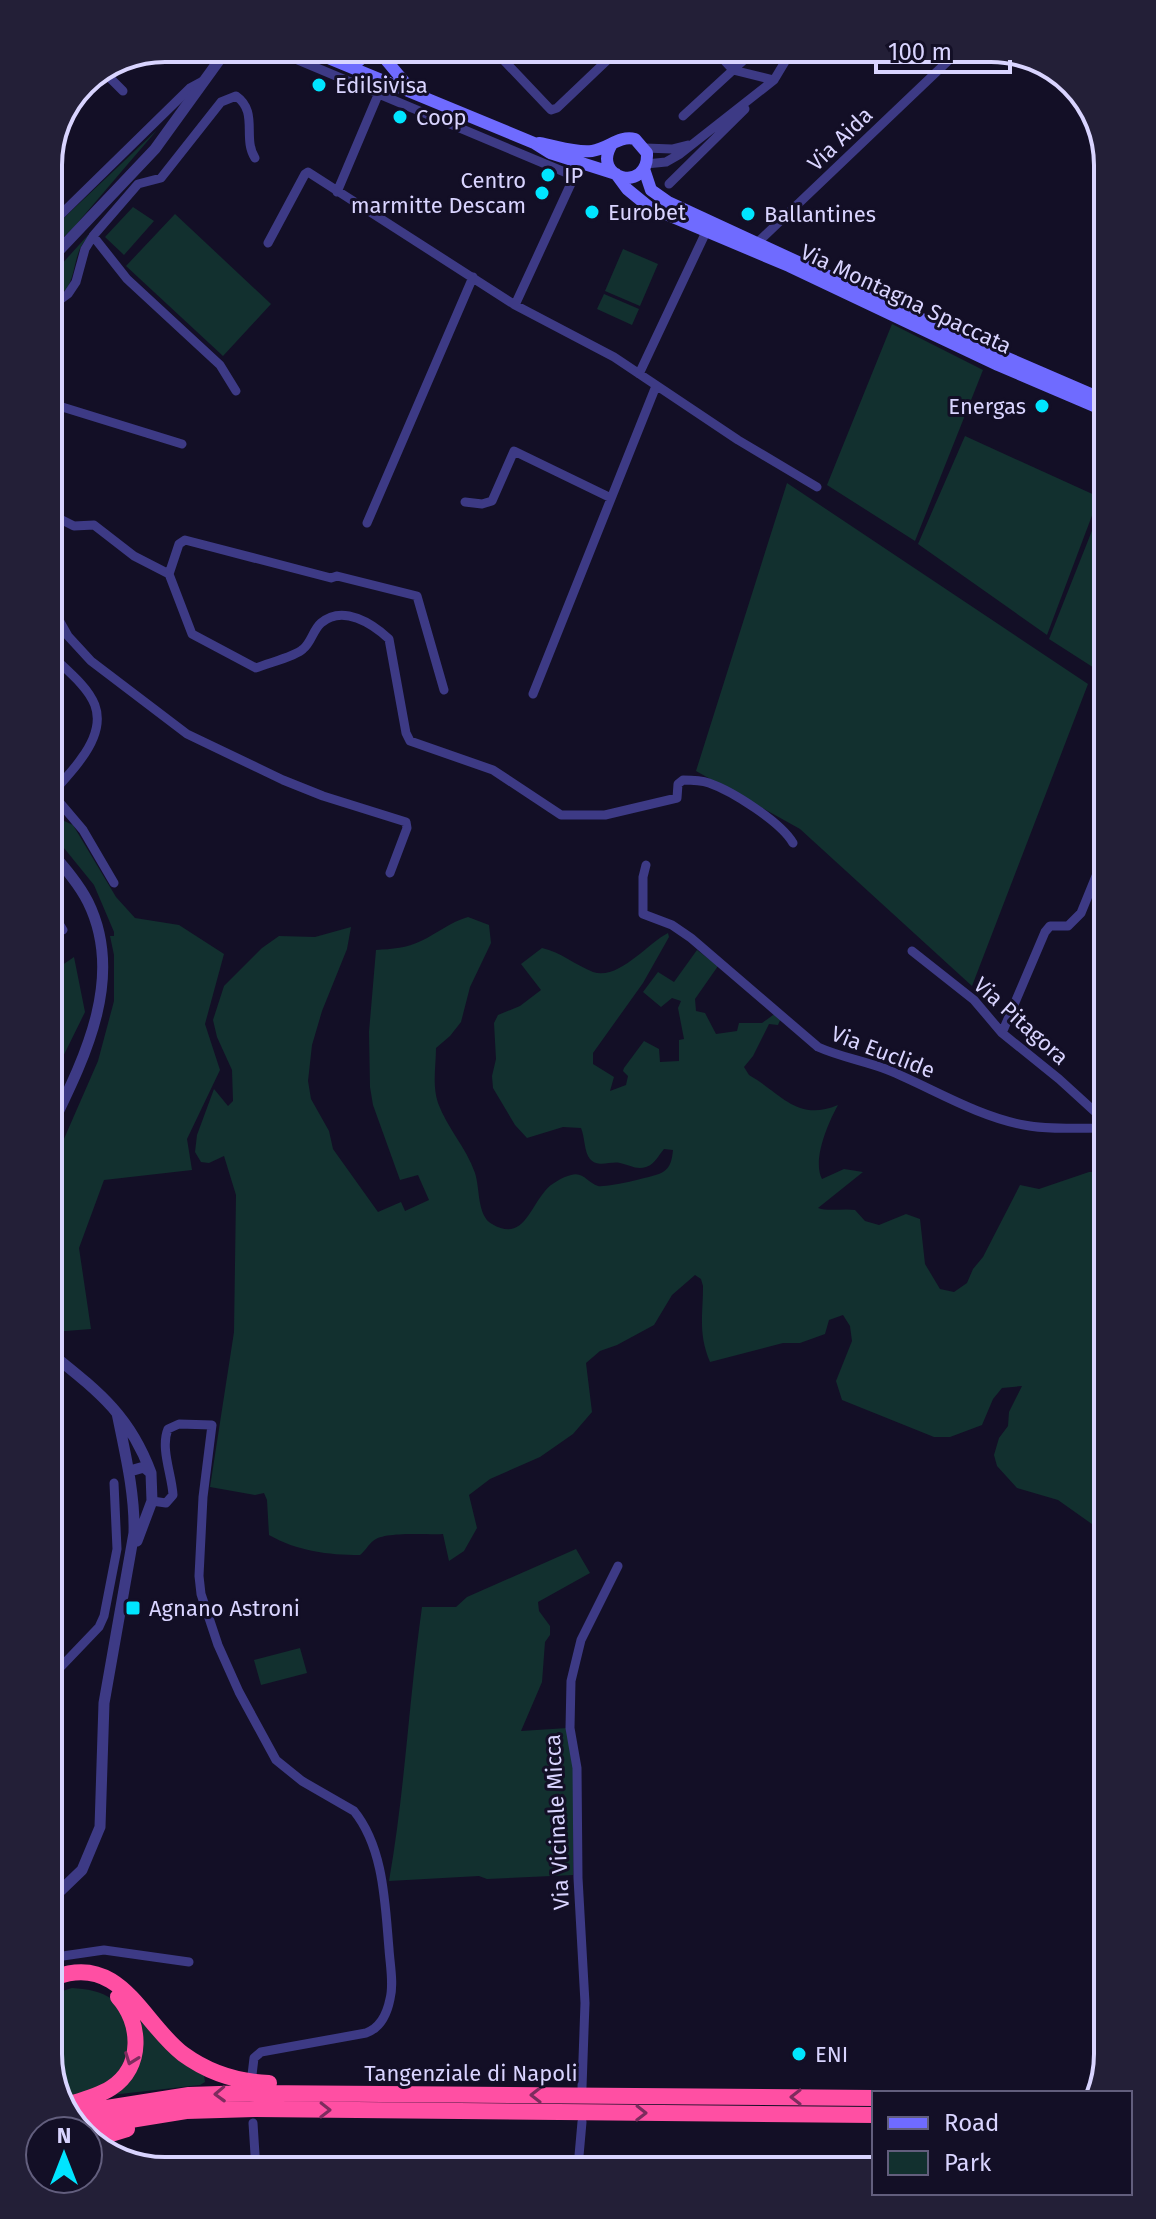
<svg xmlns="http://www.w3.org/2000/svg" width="1156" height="2219" font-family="'Fira Sans',sans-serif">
  <rect width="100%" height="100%" fill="#130f26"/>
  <!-- green -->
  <path fill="#12302f" d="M157 130 74 227 49 251V232Z
    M133 207 154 221 124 255 105 237Z
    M175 214 271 304 223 356 126 266Z
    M89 234C86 240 81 245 79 251 71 273 75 291 49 300V278Z
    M623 249 658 264 640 306 605 291Z
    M604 294 639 309 632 325 597 309Z
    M892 324 983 370 915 541 827 485Z
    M965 436 1099 497 1047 635 918 544Z
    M787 483 1088 684 972 986 800 829 696 771Z
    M1101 508 1102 673 1049 639Z
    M51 815 73 825 116 897 135 918 179 925 224 954 205 1024 220 1070 187 1139 192 1170 104 1180 79 1248 91 1329 53 1332V1164L98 1061 114 1001V955L110 936H114V932L94 885 51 832Z
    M468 917 489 925 491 943 470 987 461 1022 450 1036 436 1048C436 1066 432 1085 438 1103 447 1128 466 1147 475 1173 480 1188 477 1216 492 1224 522 1242 529 1210 545 1191 550 1184 563 1177 571 1175 583 1171 588 1183 598 1186 605 1188 658 1176 663 1172 671 1167 672 1159 673 1150L664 1149C658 1156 655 1164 646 1167 636 1170 630 1165 620 1163 610 1161 598 1168 590 1159 584 1152 585 1137 581 1128L563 1127 527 1138 515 1125 493 1088 492 1076 496 1059 494 1023 498 1015 520 1006 541 990 521 964 542 948C561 952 575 965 593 972 618 981 648 943 668 933L669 937 643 983 593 1053V1064L614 1077 610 1091 626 1085 628 1076 623 1071 624 1068 644 1041 659 1049 660 1062 679 1061V1040L684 1039 678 1008 681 1001 672 998 661 1007 643 992 658 972 674 982 697 950 718 966 695 999 696 1011 705 1013 716 1034 737 1031 739 1023H762L776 1013 781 1018 778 1025 769 1024 753 1056 744 1067 749 1075C782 1094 797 1122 838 1105 828 1123 812 1160 822 1179L844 1169 863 1172 818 1208C829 1212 843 1208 855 1210L865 1221 879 1225 906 1214 920 1219 925 1264 940 1289 954 1292 967 1283 973 1269 983 1257 1020 1185 1039 1189 1089 1172H1104L1106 1534 1058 1500 1017 1488 997 1466 994 1455 999 1438 1008 1426 1009 1412 1022 1386 1002 1388 993 1399 982 1425 950 1437H934L842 1400 836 1381 852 1341 850 1326 843 1315 829 1320 825 1334 800 1343H783L710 1362C698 1333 703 1316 703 1286L701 1279 695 1275 672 1295 654 1325 617 1345 600 1351 586 1363 592 1412 573 1434 540 1457 490 1479 469 1495 477 1528 464 1551 449 1561 443 1534C427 1535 384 1531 373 1541 368 1545 366 1550 360 1555 328 1555 297 1551 269 1535L267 1500 264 1493 255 1495 210 1487 234 1332 236 1195 224 1156 209 1163 201 1162 195 1152 197 1135 214 1089 228 1106 233 1101 232 1070 217 1037 213 1020 224 986 262 948 279 936 315 937 351 927 347 949 322 1011 312 1045 308 1081 311 1099 329 1131 333 1149 378 1212 401 1202 405 1211 429 1200 418 1175 400 1180 373 1105 370 1087 369 1032 376 950C392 949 407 948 421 941 438 933 450 922 468 917Z
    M74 957 85 1012 52 1079V972Z
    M576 1549 590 1573 538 1602 539 1611 550 1626V1635L545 1642 542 1682 521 1731 568 1728 574 1768 573 1875 487 1879 479 1876 389 1881C405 1790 409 1699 422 1607H456L467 1597Z
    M300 1648 307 1673 261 1685 254 1660Z
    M72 1988C86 1989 102 1991 113 2000 135 2018 136 2058 116 2078 101 2093 78 2096 59 2101L57 2098 56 1993Z
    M138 2015 204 2075 205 2082 200 2085 111 2095 128 2079Z"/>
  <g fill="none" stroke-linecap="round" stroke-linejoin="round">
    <!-- minor -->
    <path stroke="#3d3a85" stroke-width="9" d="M303 48 298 60 574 176
      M492 48 551 110 557 108 620 48
      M713 48 733 70 774 80
      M105 73 123 91
      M683 116 757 48
      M645 148 672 149 688 145
      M580 164 515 305 614 357 738 440 817 487
      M646 164 666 162 680 154 774 80 789 55 807 48
      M669 184 745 109
      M337 192 378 95
      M49 226 190 88 203 81
      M93 236 127 279 220 365 236 391
      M268 243 305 174 308 172 515 305
      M757 243 948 61
      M49 308 68 294 76 282 85 249 93 236 138 184 161 178 221 102 236 96C259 112 242 138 255 158
      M49 344 59 406 182 444
      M639 374 706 232
      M49 439 59 406
      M465 502 482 504 492 501 514 451 611 498
      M50 514 74 526 94 525 134 556 169 574 192 634 256 668C267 663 295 657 303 649 311 643 313 630 321 623 343 604 373 624 389 639L406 733 410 741 493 770 561 815H605L677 798 678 784 683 780C692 780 700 780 709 783 732 791 781 822 793 843
      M367 523 473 277
      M169 574 179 544 185 540 331 578 337 576 417 596 444 690
      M50 604 68 636 91 661 187 734 283 780 323 796 406 822 407 828 390 873
      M50 654C86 688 118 709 81 759 73 771 62 781 53 793L55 797 83 830 114 883
      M533 694 656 386
      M646 865 643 877V914L672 925 691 938 818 1047C840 1057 865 1061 888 1070 932 1088 976 1116 1024 1125 1050 1130 1078 1128 1104 1128
      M52 912 63 930
      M912 951 974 1000 1002 1033 1059 1079 1104 1120
      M1002 1033 1045 932 1050 926H1068L1081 913 1103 859
      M152 1501 166 1503 173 1495C172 1475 160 1448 168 1429L179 1424 212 1425 203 1497 199 1576 201 1594 218 1645 239 1692 276 1760 302 1781 354 1811C384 1848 385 1904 389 1949 390 1965 394 1984 390 1999 387 2014 380 2028 366 2033L261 2052 254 2058 252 2075
      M55 1673 99 1627 104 1616 117 1549 114 1483
      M56 1957 104 1950 189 1962
      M582 2087 585 2003 578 1878 577 1768 570 1728 571 1681 581 1640 618 1566
      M253 2123 256 2170
      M578 2167 582 2122"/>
    <!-- tertiary -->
    <path stroke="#3d3a85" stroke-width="11" d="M49 261 155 149 228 48
      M51 852C64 867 79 884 88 902 125 977 85 1057 52 1125
      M53 1355C99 1392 130 1416 151 1473
      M130 1471 144 1467 151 1473 152 1501 137 1541
      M56 1895 82 1870 100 1827 104 1703 134 1533C135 1493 125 1453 117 1413"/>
    <!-- secondary -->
    <path stroke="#6f6bff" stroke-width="12" d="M304 48 534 143 550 153 616 174 627 189 649 207 789 266 998 365 1101 409
      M376 48 412 91
      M345 64C356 64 364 60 366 48
      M539 143C557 146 574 153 592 151 608 149 619 135 635 139L647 153C649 194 590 179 612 144
      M644 169 651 190 668 202 991 351 1100 398"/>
    <!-- motorway -->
    <path stroke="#ff4fa3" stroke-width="16" d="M56 1977C121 1953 142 2023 183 2054 209 2073 238 2082 269 2083
      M63 2106C79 2101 97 2097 111 2088 144 2067 141 2022 118 1997
      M69 2114 189 2095 249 2093 874 2098
      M81 2128 186 2111 255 2109 874 2115
      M91 2140 127 2129"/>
  </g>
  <!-- one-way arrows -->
  <defs><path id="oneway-chevron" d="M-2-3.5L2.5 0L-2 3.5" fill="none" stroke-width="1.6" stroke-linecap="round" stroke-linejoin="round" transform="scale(2)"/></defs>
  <g stroke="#7d2c5e">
    <use href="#oneway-chevron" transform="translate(131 2059) rotate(110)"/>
    <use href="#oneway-chevron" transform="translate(220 2094) rotate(178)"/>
    <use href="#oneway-chevron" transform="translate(536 2095) rotate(-180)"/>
    <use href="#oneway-chevron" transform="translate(796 2097) rotate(-180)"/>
    <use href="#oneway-chevron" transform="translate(325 2110) rotate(1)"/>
    <use href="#oneway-chevron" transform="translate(641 2113) rotate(1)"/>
  </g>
  <!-- markers -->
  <g fill="#00e5ff" stroke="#130f26" stroke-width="3">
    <circle cx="319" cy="85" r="8"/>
    <circle cx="400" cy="117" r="8"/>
    <circle cx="548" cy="175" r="8"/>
    <circle cx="542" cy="193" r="8"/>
    <circle cx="592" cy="212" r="8"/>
    <circle cx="748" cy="214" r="8"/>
    <circle cx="1042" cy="406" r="8"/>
    <rect x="125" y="1600" width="16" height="16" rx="4"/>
    <circle cx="799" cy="2054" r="8"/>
  </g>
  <g text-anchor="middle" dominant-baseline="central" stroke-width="6" stroke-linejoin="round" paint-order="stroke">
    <!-- poi labels -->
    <g font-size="22" fill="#d9d4ff" stroke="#130f26" text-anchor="start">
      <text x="335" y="85">Edilsivisa</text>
      <text x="416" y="117">Coop</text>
      <text x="564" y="175">IP</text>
      <text x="526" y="180" text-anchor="end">Centro<tspan x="526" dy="25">marmitte Descam</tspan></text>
      <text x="608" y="212">Eurobet</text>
      <text x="764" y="214">Ballantines</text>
      <text x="1026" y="406" text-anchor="end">Energas</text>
      <text x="149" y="1608">Agnano Astroni</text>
      <text x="815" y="2054">ENI</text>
    </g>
    <!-- street labels -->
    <g font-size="22" fill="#d9d4ff" stroke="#130f26">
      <text transform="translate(840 139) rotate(-44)">Via Aida</text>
      <text transform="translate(906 299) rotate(25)">Via Montagna Spaccata</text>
      <text transform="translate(1021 1021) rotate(42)">Via Pitagora</text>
      <text transform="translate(883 1052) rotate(21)">Via Euclide</text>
      <text transform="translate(557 1822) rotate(-93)">Via Vicinale Micca</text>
      <text x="471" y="2073">Tangenziale di Napoli</text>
    </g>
  </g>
  <!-- crop -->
  <path d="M0 0H1156V2219H0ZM165 62H991A103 103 0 0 1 1094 165V2054A103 103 0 0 1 991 2157H165A103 103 0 0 1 62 2054V165A103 103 0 0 1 165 62Z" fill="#231f37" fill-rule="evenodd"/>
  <path fill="none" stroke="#d9d4ff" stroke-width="4" d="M165 62H991A103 103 0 0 1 1094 165V2054A103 103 0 0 1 991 2157H165A103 103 0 0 1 62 2054V165A103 103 0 0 1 165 62Z"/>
  <!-- legend -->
  <rect x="872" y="2091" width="260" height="104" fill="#130f26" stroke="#625e7d" stroke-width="2"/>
  <rect x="888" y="2117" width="40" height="12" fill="#6f6bff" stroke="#625e7d" stroke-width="2"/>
  <text x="944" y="2131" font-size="24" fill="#d9d4ff">Road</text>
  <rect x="888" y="2151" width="40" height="24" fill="#12302f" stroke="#625e7d" stroke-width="2"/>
  <text x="944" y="2171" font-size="24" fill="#d9d4ff">Park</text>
  <!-- north arrow -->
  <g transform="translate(64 2155)"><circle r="38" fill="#130f26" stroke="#625e7d" stroke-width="2"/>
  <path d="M0-6L14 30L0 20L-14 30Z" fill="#00e5ff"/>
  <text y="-12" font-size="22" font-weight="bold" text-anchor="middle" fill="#d9d4ff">N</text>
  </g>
  <!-- scale -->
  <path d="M876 60v12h134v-12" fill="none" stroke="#d9d4ff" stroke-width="4"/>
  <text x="888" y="60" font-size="24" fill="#d9d4ff" stroke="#130f26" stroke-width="6" paint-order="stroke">100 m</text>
</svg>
